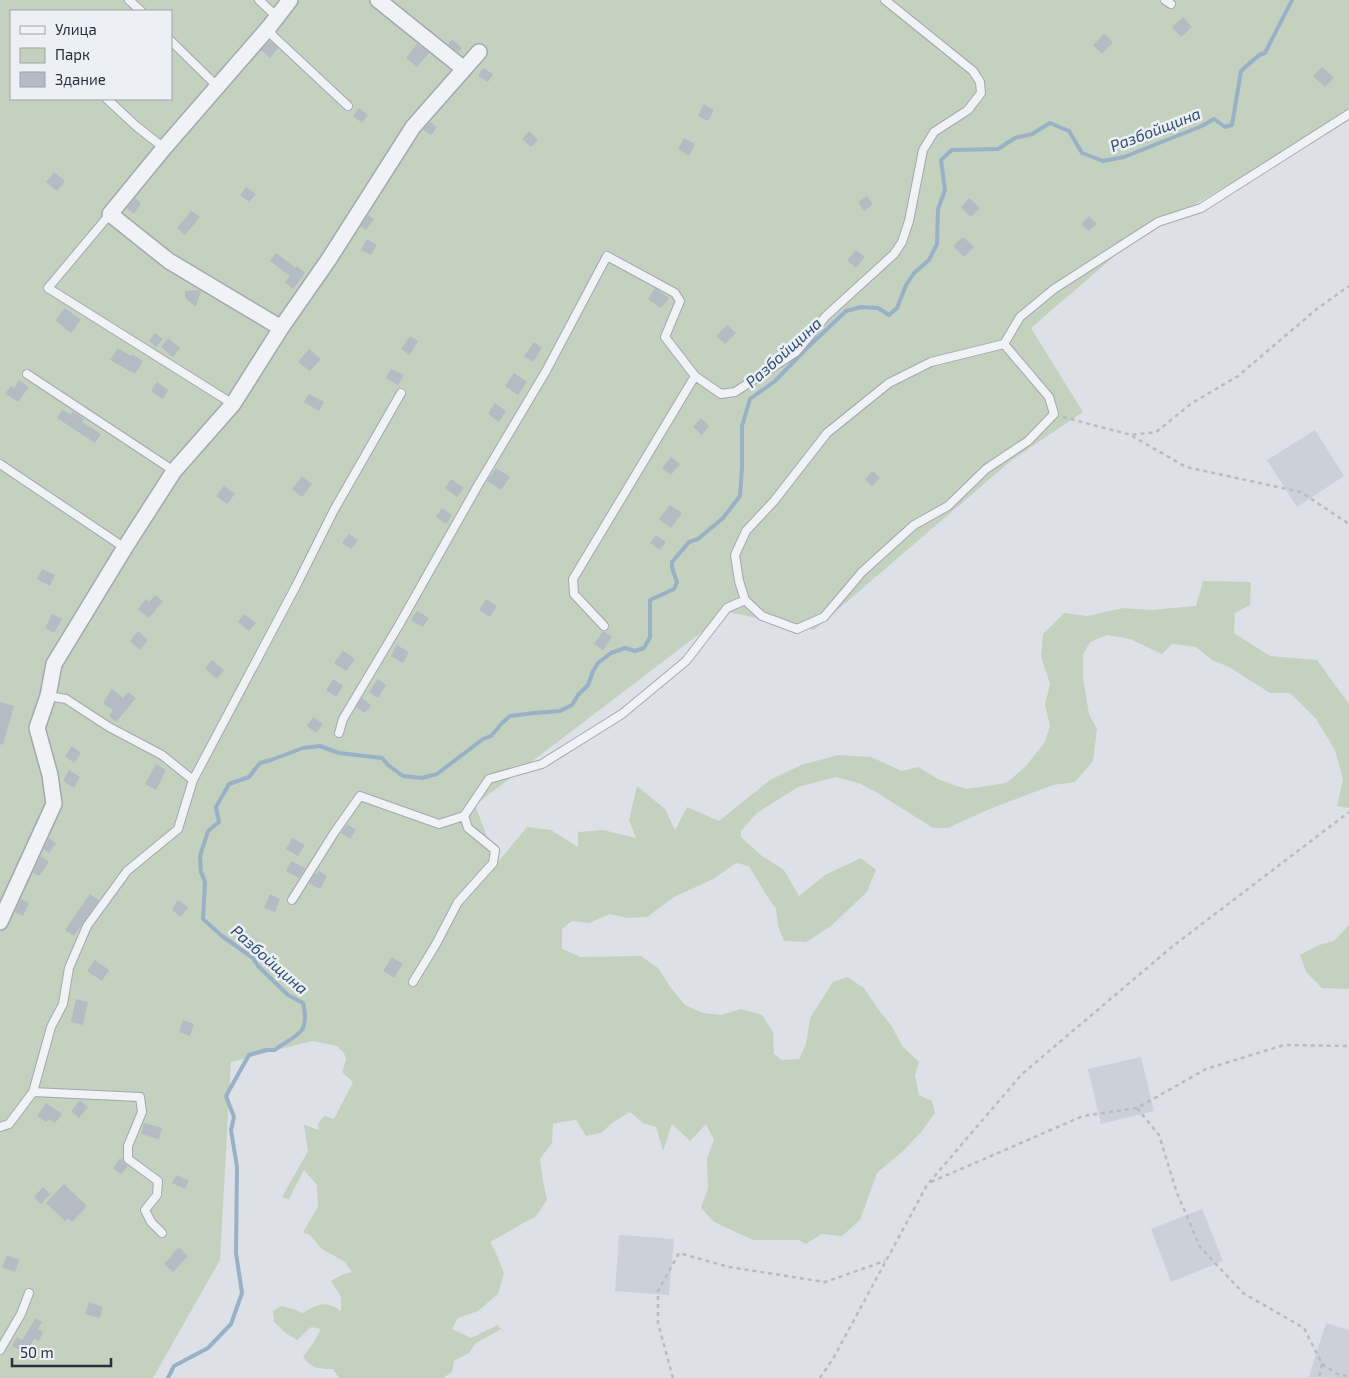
<svg xmlns="http://www.w3.org/2000/svg" width="1349" height="1378" font-family="'Exo 2',sans-serif">
  <rect width="100%" height="100%" fill="#dde1e7"/>
  <!-- built -->
  <path fill="#cbd0d9" d="M1315 430 1344 476 1297 507 1267 460Z
    M1141 1057 1154 1111 1101 1124 1088 1069Z
    M1202 1209 1223 1261 1171 1282 1151 1229Z
    M619 1235 674 1239 669 1295 615 1291Z
    M1326 1323 1349 1330V1378L1309 1377Z"/>
  <!-- green -->
  <path fill="#c4d1be" fill-rule="evenodd" d="M0 0H1349V114L1132 241 1031 328 1083 412 1012 460 814 630 728 612 475 805 497 863 527 827 551 830 578 847V832L603 830 636 838 629 820 637 786 665 809 675 830 687 807 719 821 770 780 801 765 838 755 871 757 902 771 918 767 940 780 966 789 1006 783 1025 767 1045 742 1050 726 1045 705 1050 684 1041 656 1043 634 1064 613 1087 616 1123 608 1150 610 1196 606 1203 581 1251 582 1250 605 1235 613 1234 633 1270 656 1317 660 1349 704V808L1337 806 1343 779 1335 750 1316 719 1290 693H1270L1229 667 1212 660 1196 647 1172 644 1162 654 1130 639 1107 635 1090 642 1083 655V677L1089 714 1097 729 1093 761 1075 782 1053 785 987 810 948 828H933L876 792 861 784 836 777 798 787 757 813 741 831V837L762 856 784 870 799 896 825 875 861 858 876 870 867 892 830 927 806 942 784 941 778 926 776 909 765 893 749 866 736 863 713 879 674 897 647 917 627 918 610 914 589 923 572 921 562 929V949L581 957 641 956 658 968 671 988 685 1005 703 1013 721 1015 741 1009 762 1015 773 1032 774 1054 782 1060 799 1059 806 1044 810 1018 833 982 847 977 864 988 878 1009 891 1025 903 1047 919 1062 915 1075 919 1095 932 1101 935 1113 922 1131 902 1152 877 1173 860 1220 842 1236 822 1234 806 1244 799 1240H753L714 1222 701 1208 708 1188 707 1158 714 1140 706 1124 690 1141 672 1124 663 1151 656 1127 643 1123 630 1112 612 1123 601 1133 586 1136 576 1120 561 1122 553 1124 552 1143 540 1159 543 1181 547 1200 536 1216 490 1242 495 1251 504 1273 498 1294 478 1311 458 1318 452 1329 471 1338 497 1325 501 1329 476 1343 469 1353 454 1361 452 1372 443 1378H339L333 1369C319 1369 312 1369 303 1357L314 1342 321 1329 311 1327 297 1340 287 1334 274 1322 273 1311 282 1306 293 1309 303 1313C318 1304 325 1300 341 1311V1297L331 1281 341 1275 352 1272 345 1262 322 1249 310 1235 303 1232 318 1207 317 1185 304 1170 289 1199 282 1197 308 1151 304 1125 319 1130 318 1124 324 1116 334 1119 353 1082 342 1072 346 1059 344 1053 337 1046 312 1041 231 1062 220 1260 153 1378H0ZM11 11H171V99H11Z
    M1349 925V989L1322 988 1306 972 1300 955 1319 945 1334 941Z"/>
  <g fill="none" stroke-linecap="round" stroke-linejoin="round">
    <!-- stream -->
    <path stroke="#98b1c7" stroke-width="4" d="M168 1378 174 1366 208 1348 231 1324 242 1293 236 1253 237 1167 231 1130 234 1117 226 1096 249 1055 266 1050H275C295 1034 311 1036 303 1003L288 995 258 966 253 958 222 936 203 919 205 882 201 872 200 856 208 831 219 822 216 807 229 784 249 777 260 763 271 760 303 748 320 746 339 753 382 758 388 765 403 776 422 778 437 774 483 739 491 736 502 723 510 716 534 713 560 711 572 705 578 695 588 685 593 671 598 663 611 653 625 648 635 651 644 648 650 637V600L674 589 677 582 672 568V562L689 542 698 539 723 518 740 496 742 468V426L750 399 775 381 805 350 846 311 861 307 878 308 889 315 897 308 906 285 914 273 929 260 937 244 938 209 945 190 941 160 952 150 998 149 1015 138 1032 134 1050 123 1069 131 1082 153 1103 161 1124 157 1202 126 1214 119 1225 127 1232 125 1241 71 1259 55 1265 53 1292 0"/>
  </g>
  <!-- building -->
  <path fill="#b4bbc3" d="M1183 17 1192 27 1181 37 1172 27Z
    M1104 34 1113 42 1102 54 1093 45Z
    M452 39 462 48 458 52 448 44Z
    M270 41 278 48 270 58 261 50Z
    M417 44 429 53 417 67 406 58Z
    M1322 67 1334 78 1325 87 1313 76Z
    M483 68 493 74 488 82 478 76Z
    M704 104 714 110 708 121 698 116Z
    M359 108 368 115 362 123 353 116Z
    M430 122 437 127 431 135 423 130Z
    M529 131 538 140 531 147 522 139Z
    M684 138 695 144 689 156 678 149Z
    M54 172 65 181 57 191 46 182Z
    M246 187 256 194 249 202 240 195Z
    M867 196 873 204 864 211 858 202Z
    M135 198 141 203 134 214 127 208Z
    M969 198 980 208 971 217 961 207Z
    M191 211 200 217 185 235 177 228Z
    M368 215 374 219 366 230 361 226Z
    M1089 216 1097 224 1089 231 1081 224Z
    M963 237 974 247 964 257 953 246Z
    M367 239 377 245 371 255 361 250Z
    M856 250 865 257 856 268 847 260Z
    M276 253 296 268 297 266 305 273 293 289 285 282 290 276 270 261Z
    M655 288 669 298 661 308 648 299Z
    M199 290 201 291 196 307 185 298V291Z
    M65 308 81 320 71 333 55 320Z
    M727 325 736 333 725 344 716 336Z
    M155 333 163 339 156 347 149 341Z
    M410 336 418 341 410 355 401 349Z
    M168 338 180 348 173 357 161 347Z
    M534 342 542 348 533 362 524 356Z
    M118 348 131 356 132 354 143 361 135 374 110 360Z
    M309 349 321 359 310 371 298 362Z
    M391 369 404 375 398 385 386 378Z
    M514 373 527 382 518 395 505 386Z
    M19 380 29 387 18 402 5 394 11 386 14 388Z
    M157 382 168 390 163 399 151 391Z
    M309 394 324 402 319 411 304 402Z
    M495 403 506 411 499 422 488 414Z
    M62 410 71 415 73 411 84 419 82 422 101 434 95 443 57 418Z
    M701 418 709 426 702 435 693 427Z
    M671 457 680 464 671 475 662 468Z
    M496 468 510 477 501 490 487 481Z
    M873 471 880 478 872 486 865 479Z
    M302 476 312 484 302 497 292 489Z
    M451 479 464 488 457 497 445 488Z
    M224 486 235 494 227 504 216 496Z
    M670 505 682 513 671 528 659 519Z
    M442 508 452 515 446 524 436 517Z
    M349 534 358 540 351 549 342 543Z
    M656 535 666 542 660 550 650 543Z
    M42 569 55 575 50 586 37 579Z
    M155 595 163 601 149 618 138 609 146 599 149 602Z
    M486 599 497 606 490 617 479 610Z
    M417 611 429 618 423 627 411 620Z
    M52 614 62 619 54 633 45 628Z
    M244 614 256 623 249 631 238 622Z
    M138 631 148 640 140 650 130 641Z
    M603 631 612 637 603 650 594 644Z
    M397 645 409 652 403 663 391 656Z
    M343 651 355 659 346 671 334 663Z
    M212 660 224 670 217 679 205 668Z
    M333 679 343 686 336 697 326 690Z
    M378 679 386 685 378 698 369 692Z
    M112 689 123 698 128 692 136 698 116 722 109 716 113 710 103 703Z
    M362 698 371 705 365 713 356 707Z
    M0 702 14 706 3 745 0 744Z
    M313 717 323 724 316 733 307 726Z
    M72 746 81 753 74 763 65 756Z
    M156 764 166 770 156 790 145 784Z
    M69 770 80 777 74 788 63 781Z
    M347 824 356 830 350 839 341 833Z
    M49 838 56 843 49 853 44 849Z
    M292 838 305 845 298 856 286 849Z
    M41 856 49 862 39 876 33 872Z
    M291 861 305 868 299 878 286 871Z
    M319 871 327 876 320 889 309 883 315 873 317 874Z
    M90 894 99 900 74 936 65 930Z
    M270 894 280 899 275 912 264 908Z
    M21 899 29 903 23 916 15 912Z
    M178 900 188 907 181 917 172 910Z
    M392 957 403 964 394 978 383 971Z
    M95 960 109 970 102 981 87 971Z
    M76 999 88 1002 83 1025 71 1022Z
    M183 1020 194 1024 190 1036 179 1032Z
    M80 1100 88 1107 79 1118 71 1111Z
    M46 1103 62 1114 55 1123 49 1119 46 1122 37 1116Z
    M144 1123 162 1128 159 1139 141 1134Z
    M120 1158 128 1166 121 1174 113 1168Z
    M177 1175 189 1181 185 1189 172 1183Z
    M64 1184 87 1206 72 1222 68 1218 65 1221 46 1203Z
    M43 1187 50 1194 41 1204 34 1197Z
    M179 1247 188 1256 173 1272 164 1264Z
    M7 1255 19 1260 15 1272 2 1267Z
    M89 1302 103 1307 100 1318 85 1314Z
    M36 1318 42 1322 38 1329 43 1332 39 1341 34 1339 26 1353 12 1346 17 1337 22 1340Z"/>
  <g fill="none" stroke-linecap="round" stroke-linejoin="round">
    <defs>
      <path id="service" d="M129 0 141 11
        M259 0 277 17
        M1165 0 1171 4
        M270 26 272 35 348 106
        M171 41 218 87
        M107 99 136 126 164 148
        M110 214 48 288 233 404
        M1004 344 1049 397 1054 414 1028 441 986 469 948 506 914 525 862 572 824 617 797 629 762 616 745 600 739 581 735 555 746 531 774 501 827 433 889 383 931 362Z
        M1004 344 1020 317 1054 289 1158 222 1201 208 1349 114
        M27 374 174 471
        M0 464 125 548
        M604 626 574 594 573 579 695 376
        M339 733 343 719 399 625 477 487 546 371 607 256 675 293 680 301 665 337 695 376 721 394 735 392 796 352 826 316 894 254 902 242 909 221 923 150 934 132 968 110 981 93 980 82 973 71 885 0
        M193 780 296 586 334 510 401 393
        M292 900 334 833 360 796 439 824 464 816 489 779 542 764 622 714 686 661 727 608 745 600
        M413 982 436 944 458 902 493 863 495 850 468 828 464 816
        M33 1092 140 1097 142 1112 128 1146V1159L158 1181 157 1195 145 1210 151 1222 162 1233
        M0 1127 9 1124 33 1092 51 1027 63 1004 69 968 87 926 127 871 178 829 193 780 162 755 109 727 66 699 48 696
        M0 1350 21 1314 29 1293"/>
      <path id="minor" d="M378 0 464 69
        M281 328 329 259 413 127 479 52
        M0 922 54 804 50 775 37 728 48 696 54 664 124 549 174 471 233 404 281 328 169 261 110 214 164 148 270 26 290 0"/>
    </defs>
    <!-- service casing -->
    <use href="#service" stroke="#a3a8b1" stroke-width="10"/>
    <!-- minor casing -->
    <use href="#minor" stroke="#a3a8b1" stroke-width="18"/>
    <!-- path -->
    <path stroke="#b8bcc1" stroke-width="2.5" stroke-dasharray="4 4" stroke-linecap="butt" d="M1063 417 1131 435 1156 432 1192 403 1238 376 1318 308 1349 286
      M1132 436 1186 467 1301 492 1349 524
      M1137 1108 1159 1135 1177 1193 1200 1247 1243 1293 1304 1328 1322 1364 1319 1378
      M931 1182 1083 1116 1137 1108 1206 1069 1284 1045 1349 1046
      M1322 1364 1339 1375 1349 1376
      M673 1378 658 1323V1291L679 1253 729 1267 825 1282 885 1261
      M820 1378 834 1357 927 1185 1022 1074 1173 946 1349 812"/>
    <!-- service -->
    <use href="#service" stroke="#f0f2f5" stroke-width="8"/>
    <!-- minor -->
    <use href="#minor" stroke="#f0f2f5" stroke-width="15"/>
  </g>
  <g text-anchor="middle" dominant-baseline="central" stroke-width="5" stroke-linejoin="round" paint-order="stroke">
    <!-- water labels -->
    <g font-size="16" font-style="italic" fill="#315070" stroke="#ecf0f5">
      <text transform="translate(1155 129) rotate(-21)">Разбойщина</text>
      <text transform="translate(783 352) rotate(-42)">Разбойщина</text>
      <text transform="translate(270 959) rotate(41)">Разбойщина</text>
    </g>
  </g>
  <!-- legend -->
  <rect x="10" y="10" width="162" height="90" fill="#ecf0f5" stroke="#9da3ab"/>
  <rect x="20" y="26" width="25" height="8" fill="#f0f2f5" stroke="#9da3ab"/>
  <text x="55" y="35" font-size="15" fill="#27303d">Улица</text>
  <rect x="20" y="48" width="25" height="15" fill="#c4d1be" stroke="#9da3ab"/>
  <text x="55" y="60" font-size="15" fill="#27303d">Парк</text>
  <rect x="20" y="72" width="25" height="15" fill="#b4bbc3" stroke="#9da3ab"/>
  <text x="55" y="85" font-size="15" fill="#27303d">Здание</text>
  <!-- scale -->
  <path d="M12 1358v8h99v-8" fill="none" stroke="#27303d" stroke-width="2.5"/>
  <text x="20" y="1358" font-size="15" fill="#27303d" stroke="#ecf0f5" stroke-width="4" paint-order="stroke">50 m</text>
</svg>
